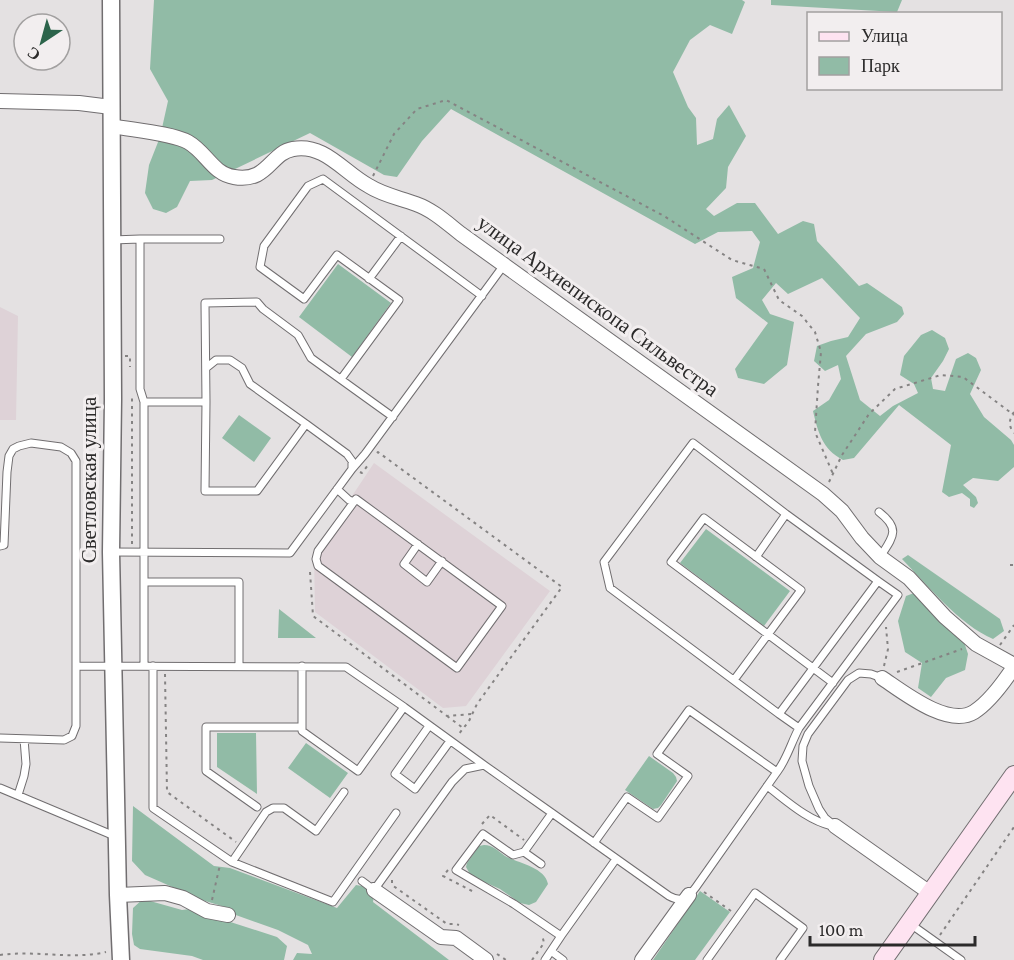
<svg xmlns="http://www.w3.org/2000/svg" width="1014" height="960" font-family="'Crimson Pro',serif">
  <rect width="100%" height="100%" fill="#e4e1e2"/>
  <!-- built -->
  <path fill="#ded2d7" d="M0 307 18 316 16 420H0Z
    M374 463 550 591 466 706 443 708 315 612 314 553Z"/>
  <!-- green -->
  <path fill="#91bba6" d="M154 0H742L745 2 732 34 710 25 690 40 673 72 688 107 696 118 697 145 713 139 717 119 729 105 746 136 728 167 726 188 706 209 714 216 737 203H755L778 234 803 221 814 224 817 241 859 286 867 283 902 307 904 314 897 322 866 334 846 356 860 400 880 416 893 406 918 393 914 384 900 375 904 356 921 335 932 330 945 338 949 349 943 361 931 378 933 389 945 391 956 359 968 353 976 358 981 370 970 394 984 417 1011 440 1014 445V467L998 481 973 478 963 485 976 497 978 503 974 508 970 506V499L962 493 949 497 942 492 951 445 899 405 854 458 843 460C822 449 818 432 813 411L829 400 841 379 838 365 825 371 814 361 817 346 831 341 848 337 860 318 822 278 788 294 776 283 762 300 770 314 794 322 787 365 764 384 738 378 735 369 768 323 736 298 732 277 753 268 760 242 752 231 718 232 695 244 451 109 422 141 397 177 384 175 310 133 212 180 190 181 177 207 166 213 153 209 145 193 149 165 160 137 168 101 150 69Z
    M771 0H902L897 12 771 5Z
    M338 264 391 303 352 357 299 317Z
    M239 415 271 438 254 462 222 438Z
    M706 529 790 591 764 626 680 563Z
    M908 555 1000 619 1004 631 993 639C960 625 927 585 902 559Z
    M917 592 962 636 968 654 965 670 946 678 931 697 918 688 922 663 905 652 898 621 906 596Z
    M279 609 316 638H278Z
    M217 733H256L257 794 217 767Z
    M306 743 348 773 330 798 288 768Z
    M649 756 673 773 676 777 677 781 661 805 658 808 653 809 625 790Z
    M133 806 214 866 230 868 337 908 356 885 362 886 374 895 373 902 449 960H293L297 953 312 954 308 945 278 930 233 914 225 907 202 900 145 875 132 861Z
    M484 845C493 845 498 851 505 856 518 863 545 867 548 884L536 902 529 905 520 903 500 889 471 876 466 867 467 863 479 846Z
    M700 891 730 912 695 960H653Z
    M143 899 182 910 190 909 277 937 287 946 284 960H203L192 956 140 949 134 945 132 934 133 908Z"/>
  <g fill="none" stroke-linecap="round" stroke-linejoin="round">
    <defs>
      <path id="service" d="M112 240 140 239
        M369 279 401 236
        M206 368 216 360H230L242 368 250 384 306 424
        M341 379 399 300 337 255 304 299 260 267 264 246 308 186 323 179 482 296
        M206 402 205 303 257 302 263 309 298 335 311 358 393 417
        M693 443 786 514 878 581 779 714 610 588 604 562Z
        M352 469 365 454 504 265
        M337 489 349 500 354 502
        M356 499 502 606 457 668 318 566 316 559 318 551Z
        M879 512C901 529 893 537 880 557
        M418 544 404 564 427 582 442 561
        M0 546 4 545 7 472 9 456 13 449 19 446 31 443 61 447 71 453 76 461V726L72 736 64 740 0 738
        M111 552 290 553 352 469V461L347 454 306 424 257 491H205L206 402H144
        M756 557 786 514
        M144 582H239V666
        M76 666 346 667 404 707 358 771 302 731V666
        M144 666V402L140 389V239H220
        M153 666V808L232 862 333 902 396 813
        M734 680 801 590 704 518 671 562 833 683
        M404 707 484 765
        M779 714 799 728
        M429 726 395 774 415 789 450 741
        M777 772C787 759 791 743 799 728L898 595 878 581
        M767 786C787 801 807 820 832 826
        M0 788 117 837
        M18 795 24 776 26 764 24 739
        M257 807 206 771V727H302
        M552 813 669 896C682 903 688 898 696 887L777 772 689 710 657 754 688 776 658 818 627 797 594 843
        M835 826 825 818 819 809 809 786 802 761 803 746 808 734 848 680 859 673 871 674 882 678
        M232 862 266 812 273 808H284L316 831 344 792
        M541 864 524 852 513 855 483 834 456 870 514 904 561 936 545 960
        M362 881 374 890 452 782 465 769 484 765 552 813 524 852
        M909 923 961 960
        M561 936 616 859
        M551 951 563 960
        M707 960 755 893 803 928 780 960"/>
      <path id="minor" d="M0 101 79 103 111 107
        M112 126C132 130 171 133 188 142 206 152 213 174 234 177 268 183 270 153 293 149 325 143 344 173 369 186 383 195 400 198 416 204 433 210 447 223 461 234L823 494 842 511 862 538 880 557 909 578 945 617 976 644 1014 665
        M882 678C903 692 948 728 974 712 990 702 1004 682 1014 667
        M835 826 930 893
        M374 890 441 937 456 938 486 960
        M118 895 165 893 183 898 207 911 228 915
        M642 960 689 895"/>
      <path id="tertiary" d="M111 0 113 399 111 552 118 895 121 960"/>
      <path id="secondary" d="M883 960 1014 775"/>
    </defs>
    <!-- service casing -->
    <use href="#service" stroke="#716e70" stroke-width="9"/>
    <!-- minor casing -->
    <use href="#minor" stroke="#716e70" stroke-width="16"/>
    <!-- tertiary casing -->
    <use href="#tertiary" stroke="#716e70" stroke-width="19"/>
    <!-- secondary casing -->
    <use href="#secondary" stroke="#716e70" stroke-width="20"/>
    <!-- path -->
    <path stroke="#858383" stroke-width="2" stroke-dasharray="3 4.5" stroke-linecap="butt" d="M373 176 394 134 417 109 446 100 664 216 732 260 764 269 779 300 802 316 815 332 821 352 818 386 815 432 833 474
      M125 356H130V367
      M1014 412C1009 419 1008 426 1014 433
      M377 453 378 452 562 587 477 704 469 721 458 735
      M360 472 362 473 368 465
      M829 482 842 455 869 414 895 389 941 375 963 377 1014 415
      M132 544V396
      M1010 565H1014
      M310 572 313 616 447 716 472 714
      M1000 645 1014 625
      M884 666 888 649 886 627
      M897 672 962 649
      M165 674 167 792 236 842
      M447 716 463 728
      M482 824 490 815 524 840
      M448 870 443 876 474 892
      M392 880V885L447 924H456L459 925
      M704 892 731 911
      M212 900 219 869 221 865
      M940 935 1014 827
      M497 954 506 960
      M0 955C35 950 72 960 106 952
      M532 960 544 943 542 934"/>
    <!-- service -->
    <use href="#service" stroke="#fff" stroke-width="7"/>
    <!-- minor -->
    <use href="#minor" stroke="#fff" stroke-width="14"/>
    <!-- tertiary -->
    <use href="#tertiary" stroke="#fff" stroke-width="16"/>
    <!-- secondary -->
    <use href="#secondary" stroke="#fee3f1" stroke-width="18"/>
  </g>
  <g text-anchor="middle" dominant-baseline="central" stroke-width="6" stroke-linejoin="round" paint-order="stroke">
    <!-- street labels -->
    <g font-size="21" fill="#2b2a2a" stroke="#f2eeef">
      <text transform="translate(598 306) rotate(36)">улица Архиепископа Сильвестра</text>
      <text transform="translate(89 480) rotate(-90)">Светловская улица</text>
    </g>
  </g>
  <!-- legend -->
  <rect x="807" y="12" width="195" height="78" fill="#f2eeef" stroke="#a2a0a0" stroke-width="1.5"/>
  <rect x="819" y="32" width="30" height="9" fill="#fee3f1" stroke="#a2a0a0" stroke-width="1.5"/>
  <text x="861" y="42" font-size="18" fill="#2b2a2a">Улица</text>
  <rect x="819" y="57" width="30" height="18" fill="#91bba6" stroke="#a2a0a0" stroke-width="1.5"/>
  <text x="861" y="72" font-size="18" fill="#2b2a2a">Парк</text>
  <!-- north arrow -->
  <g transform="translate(42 42) rotate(216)"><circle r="28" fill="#f2eeef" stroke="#a2a0a0" stroke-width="1.5"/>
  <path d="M0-4.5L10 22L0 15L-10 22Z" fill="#2c644b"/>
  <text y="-9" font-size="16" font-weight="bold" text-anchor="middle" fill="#2b2a2a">С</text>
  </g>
  <!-- scale -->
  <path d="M810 936v9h165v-9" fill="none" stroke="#2b2a2a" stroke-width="3"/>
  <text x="819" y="936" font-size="18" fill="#2b2a2a" stroke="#f2eeef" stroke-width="4.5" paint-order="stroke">100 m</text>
</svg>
